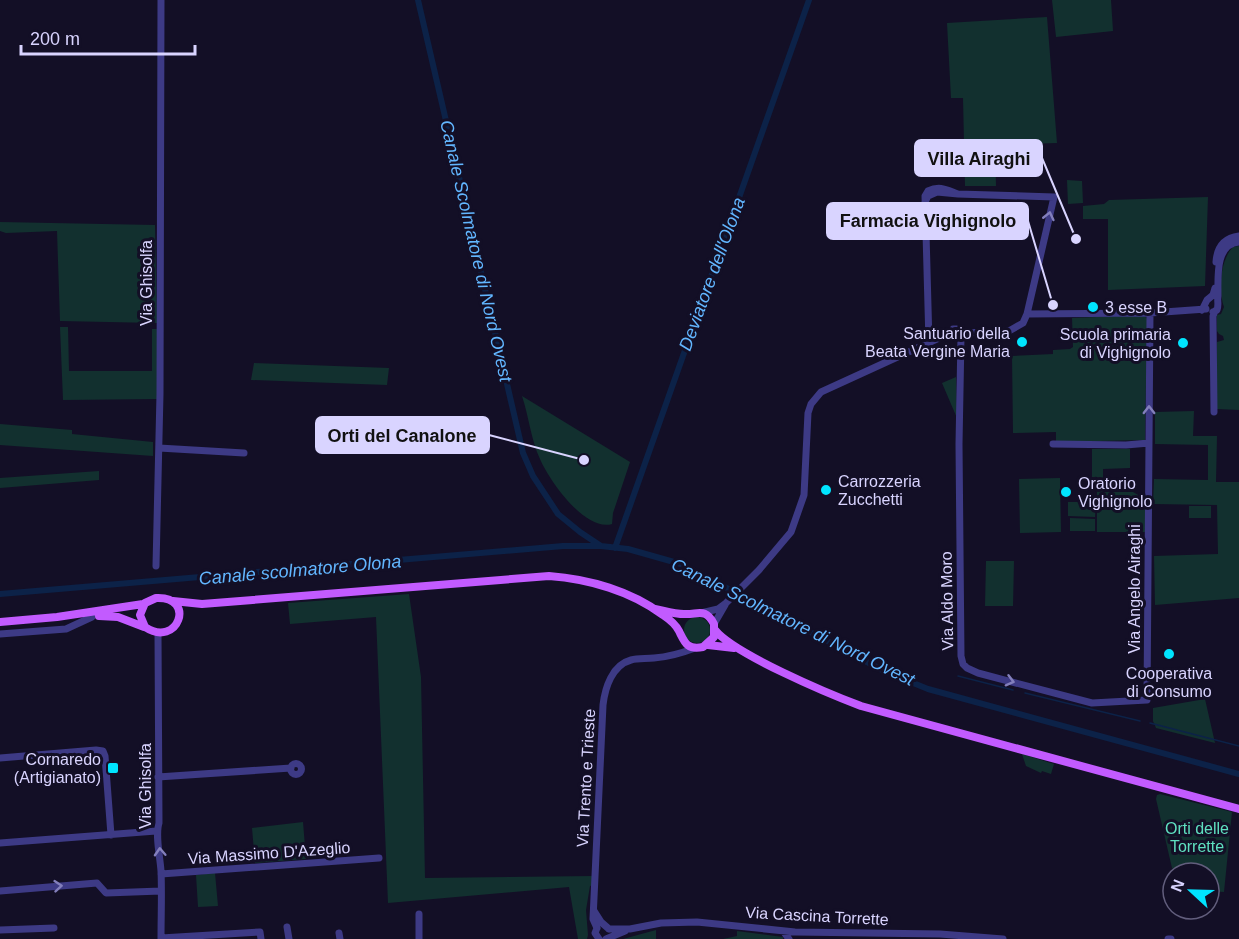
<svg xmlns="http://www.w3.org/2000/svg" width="1239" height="939" font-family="Arial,sans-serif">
  <rect width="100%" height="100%" fill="#130f26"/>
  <!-- green -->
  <path fill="#12302f" d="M1052 0H1111L1113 31 1056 37Z
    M1047 17 1057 143 995 145 996 186H965L963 98H951L947 23Z
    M1067 180 1082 181 1083 203 1068 204Z
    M1208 197 1205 286 1108 290V219H1083V206L1104 204 1109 200Z
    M0 222 155 225 157 323 60 321 57 231 6 233 0 231Z
    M1239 246V410L1217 409V342L1224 340 1223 336 1219 334 1217 331V315L1221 314 1224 307C1218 291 1220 260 1233 247Z
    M1144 315 1147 319 1145 440 1056 442V432L1013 433 1012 356 1053 354V350L1070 349 1073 347 1072 318Z
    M60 327H68L69 371H152V329H157V399L63 400Z
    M254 363 389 368 387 385 251 380Z
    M956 377 957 418 942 383Z
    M522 396 630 462 613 513 612 524C585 532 549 480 540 459 531 440 529 417 522 396Z
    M1194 411 1193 436H1217L1216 482H1239V598L1155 605 1154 556 1218 554 1217 505 1153 504 1154 479 1208 480V445L1155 444V412Z
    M0 424 72 430V434L153 442V456L0 445Z
    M1092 449H1130V468L1103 469V492H1133L1145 499V532H1097V480L1092 479Z
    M99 471V480L0 488V478Z
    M1060 478 1061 532 1020 533 1019 479Z
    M1068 502H1096L1095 517 1068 516Z
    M1189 506H1211V518H1189Z
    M1070 518 1095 519V531H1070Z
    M986 561H1014L1013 606H985Z
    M409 594 421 677 425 878 594 876V885L590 886 586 910 588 935 587 939H578L569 887 388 903 376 617 290 624 288 603Z
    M684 630a13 13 0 1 1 26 0a13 13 0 1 1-26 0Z
    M1205 699 1215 743 1156 728 1153 721V708Z
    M1022 754 1054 764 1051 774 1042 771 1041 773 1026 766Z
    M1160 794 1232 812 1224 892 1209 891V873H1177L1172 868 1156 799 1157 795Z
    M303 822 306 859 255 863 252 828Z
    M215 873 218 906 198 907 196 875Z
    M656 930V939H623Z
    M737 931 783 937V939H723L737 936Z"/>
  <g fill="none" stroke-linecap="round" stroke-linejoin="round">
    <!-- stream -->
    <path stroke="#0c2248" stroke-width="1.5" d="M958 676 1013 690
      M1025 693 1140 721
      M1150 723 1239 746"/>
    <!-- canal -->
    <path stroke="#0c2248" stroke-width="6" d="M418 0 523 453 533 476 558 514 580 532 601 546 628 549 681 564 886 672 928 689 1239 774
      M615 548 809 0
      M0 594 563 546H600"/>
    <!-- minor -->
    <path stroke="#3d3a85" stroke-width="7" d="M925 202 928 196 937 192 958 194C947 190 940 185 928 191L925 196 929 343
      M1216 262C1217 247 1224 238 1239 236
      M1202 310 1207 300 1213 295 1215 288
      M1213 312 1217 310C1219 304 1217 302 1218 296 1218 277 1215 244 1239 242
      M1027 314 1150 313 1206 309
      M961 337 959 444 961 656 963 664 967 668 978 673 1092 703 1147 700 1150 313
      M1214 412 1213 316 1215 311
      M1053 444 1126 445 1149 443
      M159 448 244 453
      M156 566 160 394 161 0
      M701 613 718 609 726 603 759 570 791 532 804 495 808 413 811 404 821 392 950 333 953 329H957L964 333 1009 331 1023 323 1027 314 1054 197 958 194
      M714 624 725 605
      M158 633 159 823C155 835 160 856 161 871 162 893 161 916 161 939
      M0 634 66 629 92 617
      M0 758 96 750 103 751 105 756 111 835
      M290.5 769a5.5 5.5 0 1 1 11 0a5.5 5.5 0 1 1-11 0Z
      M158 777 291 768
      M0 843 156 831
      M161 874 379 858
      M0 891 97 883 106 893 161 891
      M594 911 601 922 609 929
      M287 927 289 939
      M597 928 593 919 603 705C605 688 612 665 631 660 638 658 646 659 654 658 668 657 682 653 695 648
      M597 928 595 933 599 939
      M609 929H630L661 923 697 922 795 932 940 934 1003 939
      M0 930 54 928
      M783 931 789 939
      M339 933 340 939
      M161 938 260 932 261 939
      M419 939V914
      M606 939 625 931
      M1168 939H1171"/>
    <!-- major -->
    <path stroke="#c25bff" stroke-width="8" d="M156 598C197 596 178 649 145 627L140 615 145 603Z
      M173 601 202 604 549 576C589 579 631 591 663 615 669 619 676 625 679 631 685 643 687 650 703 647L714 637V624C705 607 698 615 684 614 675 614 665 611 655 609
      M99 616 118 617 144 627
      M0 622 57 617 143 604
      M715 630C734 654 829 694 861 706L1239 809
      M708 645 734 648"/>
  </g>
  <!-- one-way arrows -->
  <defs><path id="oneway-chevron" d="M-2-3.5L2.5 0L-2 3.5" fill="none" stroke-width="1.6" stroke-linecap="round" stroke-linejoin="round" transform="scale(1.5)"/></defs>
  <g stroke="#837fbc">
    <use href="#oneway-chevron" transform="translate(1049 216) rotate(-77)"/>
    <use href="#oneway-chevron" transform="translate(1149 410) rotate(-90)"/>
    <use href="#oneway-chevron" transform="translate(1010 681) rotate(15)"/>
    <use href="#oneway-chevron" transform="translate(160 852) rotate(-93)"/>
    <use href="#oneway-chevron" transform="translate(58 886) rotate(-5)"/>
  </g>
  <!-- markers -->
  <g fill="#00e5ff" stroke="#130f26" stroke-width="2">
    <circle cx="1093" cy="307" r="6"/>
    <circle cx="1022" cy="342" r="6"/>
    <circle cx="1183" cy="343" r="6"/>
    <circle cx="826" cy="490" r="6"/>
    <circle cx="1066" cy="492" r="6"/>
    <circle cx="1169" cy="654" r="6"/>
    <rect x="107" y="762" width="12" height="12" rx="3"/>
  </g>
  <g text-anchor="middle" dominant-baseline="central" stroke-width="6" stroke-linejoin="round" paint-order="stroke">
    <!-- street labels -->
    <g font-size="16" fill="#d9d4ff" stroke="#130f26">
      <text transform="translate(146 283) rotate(-90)">Via Ghisolfa</text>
      <text transform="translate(1134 589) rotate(-90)">Via Angelo Airaghi</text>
      <text transform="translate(947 601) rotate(-91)">Via Aldo Moro</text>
      <text transform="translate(586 778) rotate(-87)">Via Trento e Trieste</text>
      <text transform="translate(145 786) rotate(-90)">Via Ghisolfa</text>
      <text transform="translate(269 853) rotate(-4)">Via Massimo D'Azeglio</text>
      <text transform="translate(817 916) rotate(3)">Via Cascina Torrette</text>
    </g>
    <!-- poi labels -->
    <g font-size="16" fill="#d9d4ff" stroke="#130f26" text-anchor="start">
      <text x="1105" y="307">3 esse B</text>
      <text x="1010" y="333" text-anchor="end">Santuario della<tspan x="1010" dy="18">Beata Vergine Maria</tspan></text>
      <text x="1171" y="334" text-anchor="end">Scuola primaria<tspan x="1171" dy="18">di Vighignolo</tspan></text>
      <text x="838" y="481">Carrozzeria<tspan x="838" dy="18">Zucchetti</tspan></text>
      <text x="1078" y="483">Oratorio<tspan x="1078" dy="18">Vighignolo</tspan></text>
      <text x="1169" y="673" text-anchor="middle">Cooperativa<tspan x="1169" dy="18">di Consumo</tspan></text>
      <text x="101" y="759" text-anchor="end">Cornaredo<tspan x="101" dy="18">(Artigianato)</tspan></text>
    </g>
    <!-- park labels -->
    <g font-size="16" fill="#5fe0c0" stroke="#130f26">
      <text x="1197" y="828">Orti delle<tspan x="1197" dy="18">Torrette</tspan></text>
    </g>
    <!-- water labels -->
    <g font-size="18" font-style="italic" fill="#62b6ff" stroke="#130f26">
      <text transform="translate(476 251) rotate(77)">Canale Scolmatore di Nord Ovest</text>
      <text transform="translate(712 274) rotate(-70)">Deviatore dell'Olona</text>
      <text transform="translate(300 570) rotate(-5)">Canale scolmatore Olona</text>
      <text transform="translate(793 622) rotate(26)">Canale Scolmatore di Nord Ovest</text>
    </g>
  </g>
  <!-- callouts -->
  <path fill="none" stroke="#d9d4ff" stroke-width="2" d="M1076 239L1042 158M1053 305L1028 221M584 460L489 435"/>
  <g fill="#d9d4ff" stroke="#130f26" stroke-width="2">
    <circle cx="1076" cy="239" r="6"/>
    <circle cx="1053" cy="305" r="6"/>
    <circle cx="584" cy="460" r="6"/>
  </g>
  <g fill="#d9d4ff" stroke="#d9d4ff" stroke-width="2">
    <rect x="915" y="140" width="127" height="36" rx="6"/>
    <rect x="827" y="203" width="201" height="36" rx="6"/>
    <rect x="316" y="417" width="173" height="36" rx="6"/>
  </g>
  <g font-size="18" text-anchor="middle" font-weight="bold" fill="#111">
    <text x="979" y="165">Villa Airaghi</text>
    <text x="928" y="227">Farmacia Vighignolo</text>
    <text x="402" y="442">Orti del Canalone</text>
  </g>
  <!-- north arrow -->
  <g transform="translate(1191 891) rotate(292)"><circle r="28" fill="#130f26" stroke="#625e7d" stroke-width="1.5"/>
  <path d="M0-4.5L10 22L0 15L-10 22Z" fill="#00e5ff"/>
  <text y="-9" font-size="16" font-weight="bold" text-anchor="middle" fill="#d9d4ff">N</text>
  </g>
  <!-- scale -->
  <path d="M21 45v9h174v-9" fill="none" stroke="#d9d4ff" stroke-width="3"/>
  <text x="30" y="45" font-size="18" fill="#d9d4ff" stroke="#130f26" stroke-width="4.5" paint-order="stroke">200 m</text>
</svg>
